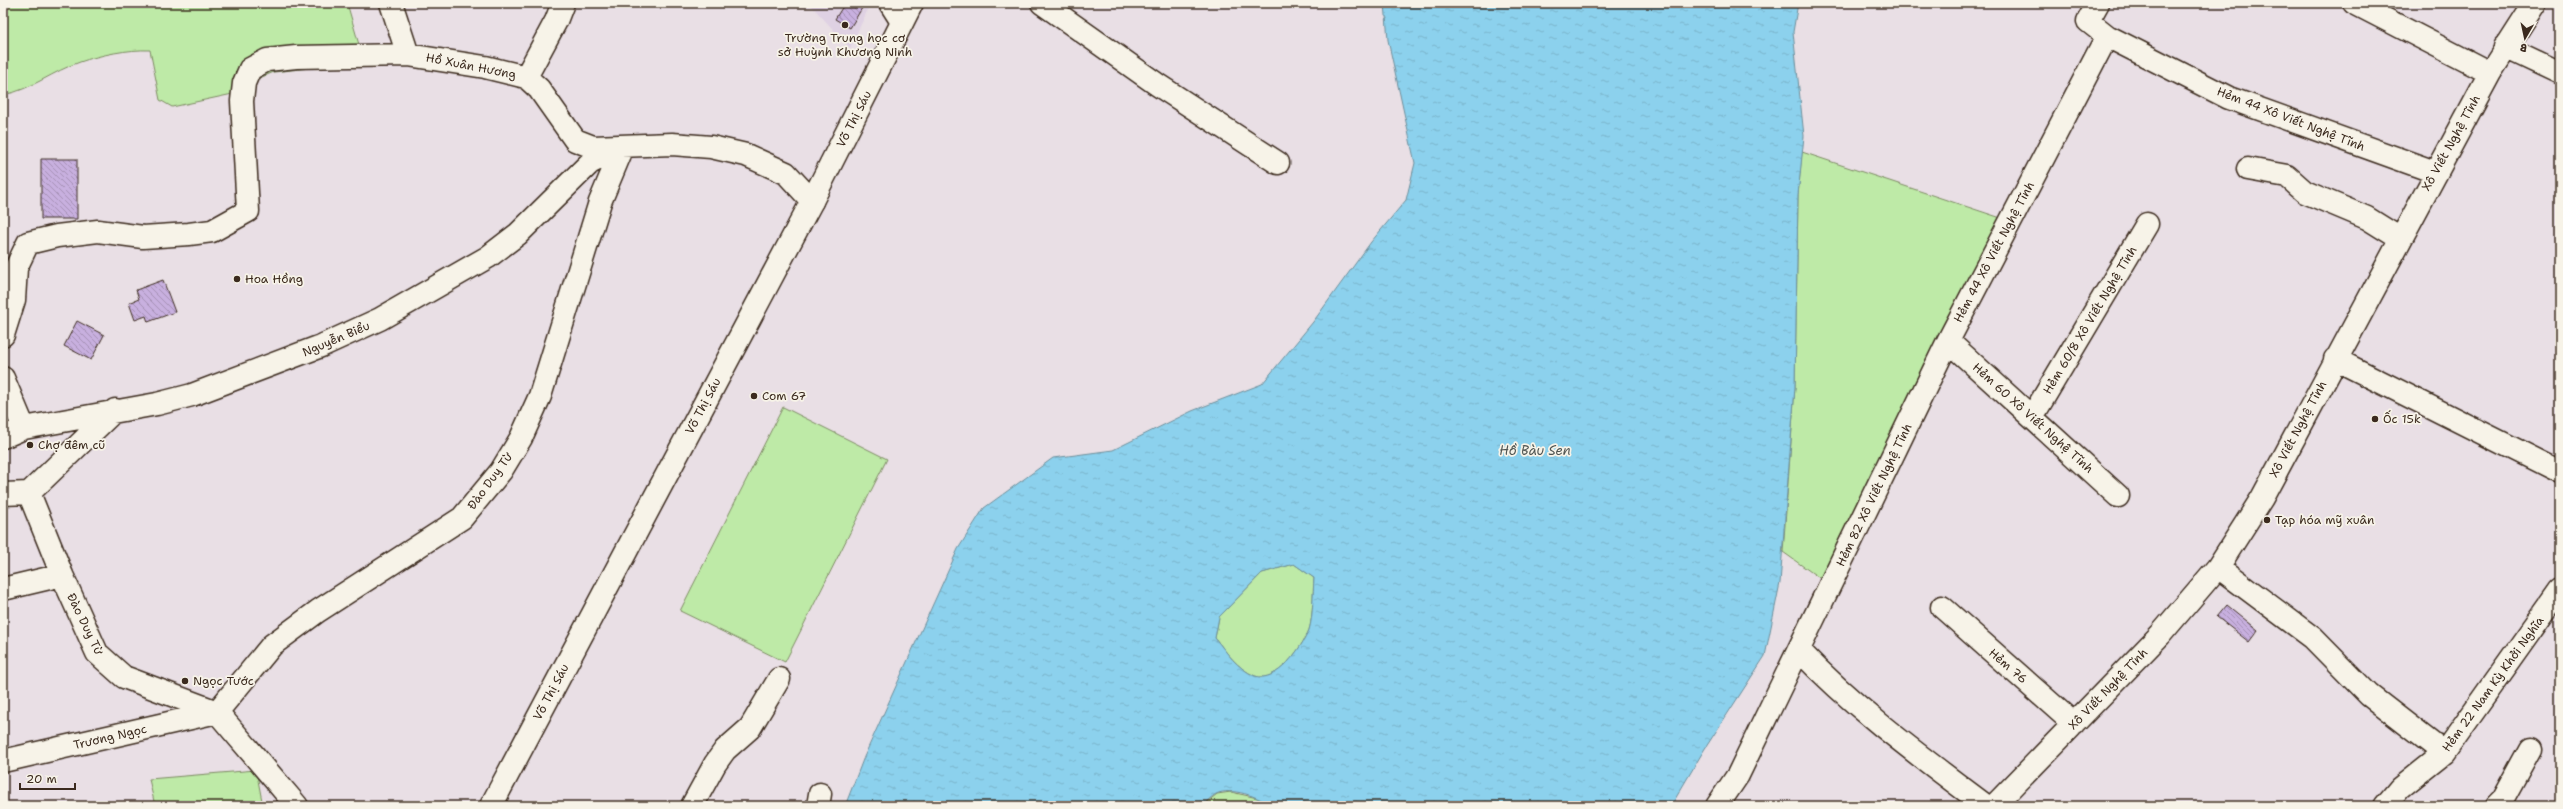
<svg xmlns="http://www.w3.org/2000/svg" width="2563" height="809" font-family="'Shantell Sans',sans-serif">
  <defs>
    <pattern id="water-ripples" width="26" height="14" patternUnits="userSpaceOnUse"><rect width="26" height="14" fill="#8cd1ed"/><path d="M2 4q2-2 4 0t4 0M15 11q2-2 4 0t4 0" fill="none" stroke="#7ab4cb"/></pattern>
    <pattern id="building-back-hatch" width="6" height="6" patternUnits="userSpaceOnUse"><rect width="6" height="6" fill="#c8b0df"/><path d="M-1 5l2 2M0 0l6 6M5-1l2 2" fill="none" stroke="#a48fb4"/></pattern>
  </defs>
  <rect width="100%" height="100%" fill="#e9dfe5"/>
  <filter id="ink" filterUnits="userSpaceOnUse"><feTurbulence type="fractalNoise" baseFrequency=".025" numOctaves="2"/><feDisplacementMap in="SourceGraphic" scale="8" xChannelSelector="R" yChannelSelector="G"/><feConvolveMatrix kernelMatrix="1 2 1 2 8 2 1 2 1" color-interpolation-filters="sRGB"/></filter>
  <g filter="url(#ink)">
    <!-- built -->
    <path fill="#dfd1e3" d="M809 3H871L850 48Z"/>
    <!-- green -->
    <path fill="#beeaa7" stroke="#7c8a62" d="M3 3H347L364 62 274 72 257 79 242 92 172 107 160 100 150 50C128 49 100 55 80 62 53 71 31 90 3 95Z
      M1802 152 2001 218 1825 582 1783 552 1795 387 1798 195Z
      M783 407 887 459 785 662 680 611Z
      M1294 564 1314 578C1313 592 1313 618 1309 630 1302 647 1277 684 1255 676 1238 669 1226 652 1215 638L1219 617 1262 573Z
      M256 770 263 806H155L149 779Z
      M1231 792 1262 799 1270 806H1202L1217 794Z"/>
    <!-- water -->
    <path fill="url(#water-ripples)" stroke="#6c8e9a" fill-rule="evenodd" d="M1385 3H1798L1793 32 1804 136 1798 195 1795 387 1780 583 1765 656 1704 750 1671 806H1270C1259 796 1231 787 1216 794 1211 797 1206 802 1202 806H845L864 757 958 549 984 508 1053 458 1113 450 1192 411 1262 384 1313 322 1371 242 1406 200 1415 163 1388 40ZM1294 564 1314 578C1313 592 1313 618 1309 630 1302 647 1277 684 1255 676 1238 669 1226 652 1215 638L1219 617 1262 573Z"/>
    <!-- building -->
    <path fill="url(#building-back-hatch)" stroke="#3b2a1e" d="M845 3H865L850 28 835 19Z
      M41 159H77V219H41Z
      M163 280 175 312 148 322 146 316 135 320 129 303 139 299 136 290Z
      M77 321 104 335 91 360 64 346Z
      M2227 605 2258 630 2249 642 2217 617Z"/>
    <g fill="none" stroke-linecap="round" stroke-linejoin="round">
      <defs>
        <path id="minor" d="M391 3 408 55
          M890 3 902 22
          M1042 3 1158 85 1278 163
          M2098 3 2088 21 2107 36 2229 98 2435 172
          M2354 3 2490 73
          M2505 47 2560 73
          M526 77 556 21 563 3
          M2248 169 2287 176 2305 192 2367 218 2399 238
          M3 335 14 300 16 268 28 243 57 236 98 231 143 237 189 234 212 231 248 211 242 101 244 83 250 69 267 60 296 57 408 55 485 67 526 77 539 89 575 140 593 147 672 144 711 147 746 155 786 173 812 201
          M1948 341 2118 496
          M2335 359 2560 472
          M3 378 24 428
          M2032 417 2147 224
          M3 437 24 428 157 404 192 395 321 346 380 319 488 257 518 234 590 163 616 150
          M29 493 62 575 97 653 124 677 217 712 297 806
          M3 494 29 493 115 410
          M2218 567 2313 638 2369 695 2444 753
          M3 589 62 575
          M1942 607 2074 724
          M1799 650C1855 709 1921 757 1986 806
          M3 761 217 712 272 645 318 611 462 518 501 471 521 438 540 396 600 202 623 147
          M692 806 715 764 725 750 750 728 779 679
          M818 806 820 794
          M1717 806 1738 775 1948 341 2107 36
          M1994 806 2160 635 2218 567 2262 498 2490 73 2535 3
          M2385 806 2400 788 2444 753 2560 590
          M2496 806 2502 800 2530 749"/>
        <path id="major" d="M491 806 812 201 912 3"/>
      </defs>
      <!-- minor casing -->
      <use href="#minor" stroke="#3b2a1e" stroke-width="25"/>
      <!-- major casing -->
      <use href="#major" stroke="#3b2a1e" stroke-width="25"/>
      <!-- minor -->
      <use href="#minor" stroke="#f7f3e8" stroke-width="22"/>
      <!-- major -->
      <use href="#major" stroke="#f7f3e8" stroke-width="22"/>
    </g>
  </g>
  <!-- markers -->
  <g fill="#3b2a1e" stroke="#f7f3e8" stroke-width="1.5">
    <circle cx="845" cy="25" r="4"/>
    <circle cx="237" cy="279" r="4"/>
    <circle cx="754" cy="396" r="4"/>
    <circle cx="2375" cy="419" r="4"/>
    <circle cx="30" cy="445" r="4"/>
    <circle cx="2267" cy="520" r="4"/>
    <circle cx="185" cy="681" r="4"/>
  </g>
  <g text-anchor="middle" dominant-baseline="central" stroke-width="3.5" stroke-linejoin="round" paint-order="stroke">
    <!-- poi labels -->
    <g font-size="12" fill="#3b2a1e" stroke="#f7f3e8" text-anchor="start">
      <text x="845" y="38" text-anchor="middle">Trường Trung học cơ<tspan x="845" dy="14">sở Huỳnh Khương Ninh</tspan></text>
      <text x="245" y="279">Hoa Hồng</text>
      <text x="762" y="396">Com 67</text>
      <text x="2383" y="419">Ốc 15k</text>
      <text x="38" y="445">Chợ đêm cũ</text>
      <text x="2275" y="520">Tạp hóa mỹ xuân</text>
      <text x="193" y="681">Ngọc Tước</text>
    </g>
    <!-- street labels -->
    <g font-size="12" fill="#3b2a1e" stroke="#f7f3e8">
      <text transform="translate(471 66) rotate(11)">Hồ Xuân Hương</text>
      <text transform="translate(854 119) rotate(-63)">Võ Thị Sáu</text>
      <text transform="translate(2291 119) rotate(21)">Hẻm 44 Xô Viết Nghệ Tĩnh</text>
      <text transform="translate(2451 143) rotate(-61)">Xô Viết Nghệ Tĩnh</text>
      <text transform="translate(1994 252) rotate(-62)">Hẻm 44 Xô Viết Nghệ Tĩnh</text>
      <text transform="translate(2090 320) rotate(-59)">Hẻm 60/8 Xô Viết Nghệ Tĩnh</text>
      <text transform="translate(336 339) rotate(-23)">Nguyễn Biểu</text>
      <text transform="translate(703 406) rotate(-62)">Võ Thị Sáu</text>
      <text transform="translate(2033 418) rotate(42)">Hẻm 60 Xô Viết Nghệ Tĩnh</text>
      <text transform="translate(2298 429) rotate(-62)">Xô Viết Nghệ Tĩnh</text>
      <text transform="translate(490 481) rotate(-54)">Đào Duy Từ</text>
      <text transform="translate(1874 495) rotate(-64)">Hẻm 82 Xô Viết Nghệ Tĩnh</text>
      <text transform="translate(85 624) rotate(64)">Đào Duy Từ</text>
      <text transform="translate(2008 666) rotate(41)">Hẻm 76</text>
      <text transform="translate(2493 684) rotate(-54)">Hẻm 22 Nam Kỳ Khởi Nghĩa</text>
      <text transform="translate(2108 689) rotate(-46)">Xô Viết Nghệ Tĩnh</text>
      <text transform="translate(551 692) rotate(-62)">Võ Thị Sáu</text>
      <text transform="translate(110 737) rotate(-13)">Trương Ngọc</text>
    </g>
    <!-- water labels -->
    <g font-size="13" font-style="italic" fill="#4f5452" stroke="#f7f3e8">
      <text x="1535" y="450">Hồ Bàu Sen</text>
    </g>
  </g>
  <!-- margin -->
  <rect width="2563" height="809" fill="none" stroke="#f7f3e8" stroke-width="16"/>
  <rect x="8" y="8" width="2547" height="793" fill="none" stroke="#3b2a1e" stroke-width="1.5" filter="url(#ink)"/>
  <!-- north arrow -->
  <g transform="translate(2525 38) rotate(189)" stroke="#f7f3e8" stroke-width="3" paint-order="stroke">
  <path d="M0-3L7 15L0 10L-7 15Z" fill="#3b2a1e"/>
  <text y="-6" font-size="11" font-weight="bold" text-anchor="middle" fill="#3b2a1e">B</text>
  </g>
  <!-- scale -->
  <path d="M20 783v6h55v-6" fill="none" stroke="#3b2a1e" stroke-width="2"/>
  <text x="26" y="783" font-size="12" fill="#3b2a1e" stroke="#f7f3e8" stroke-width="3" paint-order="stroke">20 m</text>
</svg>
